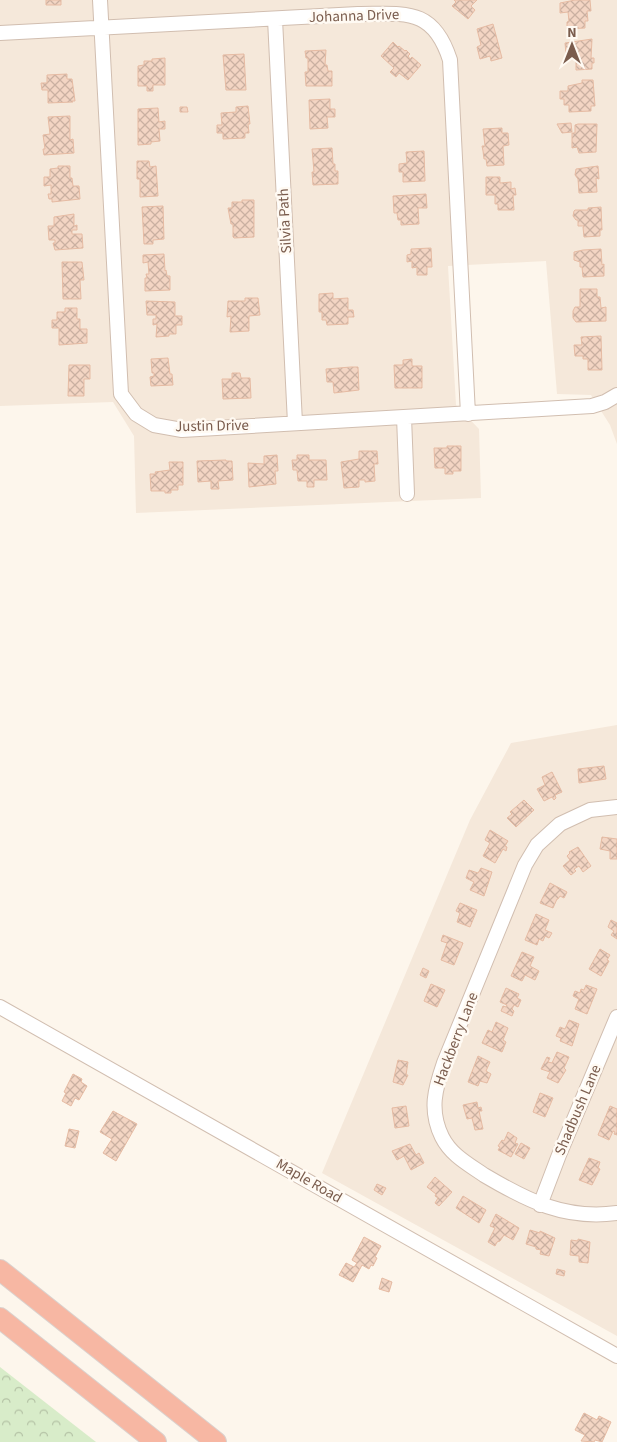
<svg xmlns="http://www.w3.org/2000/svg" width="617" height="1442" font-family="'Source Sans 3',sans-serif">
  <defs>
    <pattern id="forest-crowns" width="20" height="18" patternUnits="userSpaceOnUse" patternTransform="scale(1.25)"><rect width="20" height="18" fill="#d8ecc9"/><path d="M2 6a3 3 0 1 1 6 0M12 15a3 3 0 1 1 6 0" fill="none" stroke="#b4c2a5"/></pattern>
    <pattern id="building-cross-hatch" width="8" height="8" patternUnits="userSpaceOnUse" patternTransform="scale(1.25)"><rect width="8" height="8" fill="#f3d5c3"/><path d="M0 0l8 8M0 8l8-8" fill="none" stroke="#cab0a1"/></pattern>
  </defs>
  <rect width="100%" height="100%" fill="#fdf6ec"/>
  <!-- residential -->
  <path fill="#f5e8da" d="M0 0H617V444L610 425 591 395 557 394 546 261 448 266 456 405 479 429 481 498 136 513 134 436 113 402 0 406Z
    M617 725V1336L322 1173 470 820 511 743Z"/>
  <!-- forest -->
  <path fill="url(#forest-crowns)" d="M0 1367 96 1442H0Z"/>
  <!-- building -->
  <path fill="url(#building-cross-hatch)" stroke="#e6bba3" d="M46 0H61V5H46Z
    M454 0H477L471 6 475 10 468 19 452 6 456 2Z
    M575 0H590L591 11H587L588 21H585V28L567 29V22L569 21 568 12 560 13V3Z
    M493 24 502 58 491 61 490 56 480 59 477 47 481 45 477 29Z
    M592 39 591 58H594V63H592V69L576 70V58L570 59V53L566 54 565 43Z
    M393 42 398 47 399 46 405 51 406 50 410 54 408 56 410 59 412 57 421 65 408 80 399 73 396 77 390 72 394 68 381 56Z
    M326 50 325 65H327L328 71H332V86H306L305 72H308V58H306L305 51Z
    M244 54 246 90H226L223 55Z
    M165 58V85H153V91H147V86H138V66L144 65V61H152V59Z
    M67 74V79H72L75 101H72L73 102 48 103V90H42L41 83H47V75Z
    M582 80H593L595 106H591V111L569 112V105H564V99H560V91H568V86L582 83Z
    M330 99V109H335V117H327L328 128 310 129 309 100Z
    M248 106 250 124H248L249 133H245V138L223 139V133H217V125H222L221 113 236 112V107Z
    M180 107H187L188 112H180Z
    M158 108 159 122 165 121V129H159L160 141 151 142V144L138 145V109Z
    M70 116V140L73 139 74 153 44 155 43 149H45L43 135 50 134 48 117Z
    M571 123 572 132 562 133 557 124Z
    M578 124H597L596 152 579 153 577 147 572 148V133H575V125Z
    M502 128V133H508L509 145 503 146 504 165 487 166 486 159H484L483 151 482 146H485L483 129Z
    M332 148 333 164H335V171H338V184L313 185 312 172H314L312 149Z
    M424 151 425 181 403 182V172H399V164L407 163 406 152Z
    M137 161H149L150 167 156 166 158 196 140 197V179H137Z
    M58 166H70V178H72L73 186H79L80 199 52 202V199H49L48 194H51V185L44 186V177H50V169L58 168Z
    M598 166 599 179 596 178 597 192 579 193 578 179 575 175 576 169Z
    M486 177H500V183L511 182V189L515 188 516 195H513L514 210H498V204H495V195H486Z
    M426 194 427 208H418L419 224 401 225V220H398L397 213H394L393 196Z
    M242 200H254V237L234 238 233 237V224H231L228 208H232V202H242Z
    M163 206 164 239 153 240V244H144L142 207Z
    M601 207 602 230H600V236L584 237 583 227 584 226H578V220H576L573 216 574 211 575 210H588V208Z
    M74 214V226L77 225V230H72V234H82L83 248 55 250 53 243H55V240H49L48 226H54V217Z
    M431 248 432 267H427V275H417V267L412 268V261L407 262V255L411 254V249Z
    M601 249 602 265 604 264V276L583 277 582 267H580V262L574 260V252L583 250Z
    M164 254 165 271 166 270 167 276H170V290L145 291V278H147L146 274H149L148 262 143 263V255Z
    M62 262H82L84 280H80L81 299H63Z
    M580 289H597V297H600L601 308 606 307V321L576 322 573 318V311L575 307H580Z
    M333 293V299L348 298V310H353L354 317H348V324L327 325 326 320H322V312H319V294Z
    M245 298H258L260 315 249 316V331L230 332 231 316 227 317 228 301H245Z
    M146 301 175 302V316H182V325H176V334H169V336L156 337 157 324 153 325V319H156V315H147Z
    M65 308H77V319H80V329H87V343L59 345V328H52V320H57V312H65Z
    M601 336 602 370H588V359H583V356H575L574 345H582L581 337Z
    M168 358 170 374H172L173 385 151 386 150 377 154 376V373H152L151 359Z
    M412 359V366H422V388H395L394 365H403V360Z
    M69 365H90V379H84V396H68Z
    M351 367H358L359 390 334 393 333 382H327L326 369Z
    M232 373H240L241 378H250L251 398 223 399 222 379H232Z
    M447 446H461V471H453V474H445V468H435L434 448H447Z
    M359 451H377L378 464H374L375 481 365 482V480H359V487L344 488 341 462 359 459Z
    M277 455 278 471H275L276 484 249 487 248 463 264 464V456Z
    M297 455H309V460H326L327 480H314V487H307V481H298L297 470H293L292 460H297Z
    M226 460V461H232L233 480 218 481 219 489H211V481L198 482 197 461Z
    M169 462H183V485H178V490H171V493H165V491H151L150 474H156L155 472 170 470Z
    M604 766 606 779 579 783 578 769Z
    M552 772 562 792 555 795 556 798 554 800 552 797 544 801 537 789 545 785 542 777Z
    M524 800 534 810 516 827 507 818 512 814 510 812Z
    M490 830 508 841 505 846 507 847 506 851 503 849 495 863 483 856 490 843 485 840Z
    M602 837 617 839V859H610V851L600 849Z
    M578 847 591 866 583 872 579 866 574 869 576 871 571 875 563 866 570 860 567 856 570 853 569 852Z
    M481 868 492 872 484 896 470 890 474 882 466 878 469 870 478 873Z
    M550 883 567 892 564 898 560 896 558 899H557L553 908 540 903Z
    M460 903 477 910 470 927 457 922 460 913 456 911Z
    M536 914 549 920 545 930 552 933 549 938 545 936 543 941 539 939 537 945 525 940Z
    M611 920 617 923V939L611 935 614 931 608 927Z
    M443 935 463 943 454 965 441 960 447 943 441 941Z
    M600 949 610 955 607 960 609 961 601 976 589 969Z
    M522 952 534 957 530 966 539 971 535 980 525 975 522 981 511 976Z
    M423 968 429 971 426 978 420 975Z
    M431 984 445 990 437 1007 424 1001Z
    M586 985 597 989 587 1014 575 1009 579 999 573 996 575 991 580 993 581 989 584 990Z
    M506 988 519 994 517 998 521 1000 518 1007 514 1005 512 1009 514 1011 512 1016 501 1011 503 1006 506 1007 507 1005 500 1002Z
    M569 1020 579 1024 572 1046 560 1041 561 1038 556 1036 560 1027 565 1029Z
    M496 1022 508 1028 503 1040 506 1042 502 1052 482 1043 488 1030 492 1032Z
    M557 1052 569 1057 564 1068 566 1070 558 1083 547 1078 550 1072 541 1069 547 1057 550 1058 548 1062 552 1063Z
    M478 1056 490 1062 486 1071 491 1074 487 1083 480 1081 478 1086 468 1082Z
    M398 1060 408 1062 406 1075H408L403 1085 393 1082Z
    M73 1074 82 1079 81 1082 87 1086 79 1100 75 1098 71 1106 62 1101 66 1093 64 1092Z
    M540 1093 553 1098 545 1117 533 1112Z
    M477 1102 478 1108 481 1107 482 1111H479L483 1129 475 1130 472 1118 467 1119 463 1105Z
    M406 1106 409 1126 395 1128 392 1108Z
    M610 1106 617 1109V1135L614 1134 615 1132 613 1131 609 1140 598 1135Z
    M113 1111 137 1124 116 1161 103 1153 112 1139 100 1132Z
    M69 1129 79 1131 75 1148 65 1146Z
    M508 1132 517 1138 515 1143 518 1144 511 1157 498 1150 500 1147 498 1146 502 1140 504 1141Z
    M521 1143 530 1148 524 1159 515 1154Z
    M410 1144 416 1155 419 1153 424 1163 411 1170 404 1156 397 1160 392 1151Z
    M589 1158 600 1162 598 1168 600 1169 592 1185 579 1180Z
    M435 1177 452 1192 439 1206 435 1203 438 1198 435 1196 436 1194 427 1187Z
    M377 1184 386 1188 382 1195 374 1190Z
    M463 1196 486 1210 479 1223 456 1208Z
    M496 1214 519 1228 513 1240 504 1235 500 1241 497 1242 495 1246 488 1242 495 1228 490 1226Z
    M530 1230 540 1233V1231L555 1238 549 1256 540 1254 541 1250 536 1249V1247L526 1244Z
    M364 1237 381 1246 375 1257 377 1258 373 1266 371 1265 369 1269 362 1265 353 1282 339 1275 346 1263 354 1267 357 1263 352 1260Z
    M578 1239 590 1242 588 1263 579 1262V1256L570 1255 571 1240 578 1241Z
    M557 1269 565 1271 564 1276 556 1274Z
    M382 1278 392 1282 389 1292 379 1289Z
    M584 1413 597 1420 599 1416 611 1422 602 1442 595 1440 594 1442 581 1441 585 1435 575 1430Z"/>
  <g fill="none" stroke-linecap="round" stroke-linejoin="round">
    <defs>
      <path id="minor" d="M100 0 121 394 136 414 154 425 182 430 592 406 605 402 617 395
        M275 19 295 423
        M0 33 358 14C405 14 433 7 450 60L468 414
        M404 417 407 494
        M617 807 590 810 560 824 537 845 525 865 444 1063C435 1089 429 1110 442 1137 451 1155 468 1164 484 1175 528 1201 565 1220 617 1213
        M0 1007 617 1356
        M540 1205 559 1155 617 1017"/>
      <path id="highway" d="M0 1270 216 1442
        M0 1318 156 1442"/>
    </defs>
    <!-- minor casing -->
    <use href="#minor" stroke="#d1beb0" stroke-width="16"/>
    <!-- highway casing -->
    <use href="#highway" stroke="#dad1cd" stroke-width="22"/>
    <!-- minor -->
    <use href="#minor" stroke="#fff" stroke-width="14"/>
    <!-- highway -->
    <use href="#highway" stroke="#f7b7a3" stroke-width="20"/>
  </g>
  <g text-anchor="middle" dominant-baseline="central" stroke-width="5" stroke-linejoin="round" paint-order="stroke">
    <!-- street labels -->
    <g font-size="15" fill="#7a5c4d" stroke="#fffaf3">
      <text transform="translate(354 16) rotate(-2)">Johanna Drive</text>
      <text transform="translate(285 221) rotate(-93)">Silvia Path</text>
      <text transform="translate(212 426) rotate(-1)">Justin Drive</text>
      <text transform="translate(456 1039) rotate(-69)">Hackberry Lane</text>
      <text transform="translate(578 1110) rotate(-67)">Shadbush Lane</text>
      <text transform="translate(309 1181) rotate(30)">Maple Road</text>
    </g>
  </g>
  <!-- north arrow -->
  <g transform="translate(572 45)" stroke="#fffaf3" stroke-width="4" paint-order="stroke">
  <path d="M0-4L9 19L0 12L-9 19Z" fill="#7a5c4d"/>
  <text y="-8" font-size="14" font-weight="bold" text-anchor="middle" fill="#7a5c4d">N</text>
  </g>
</svg>
